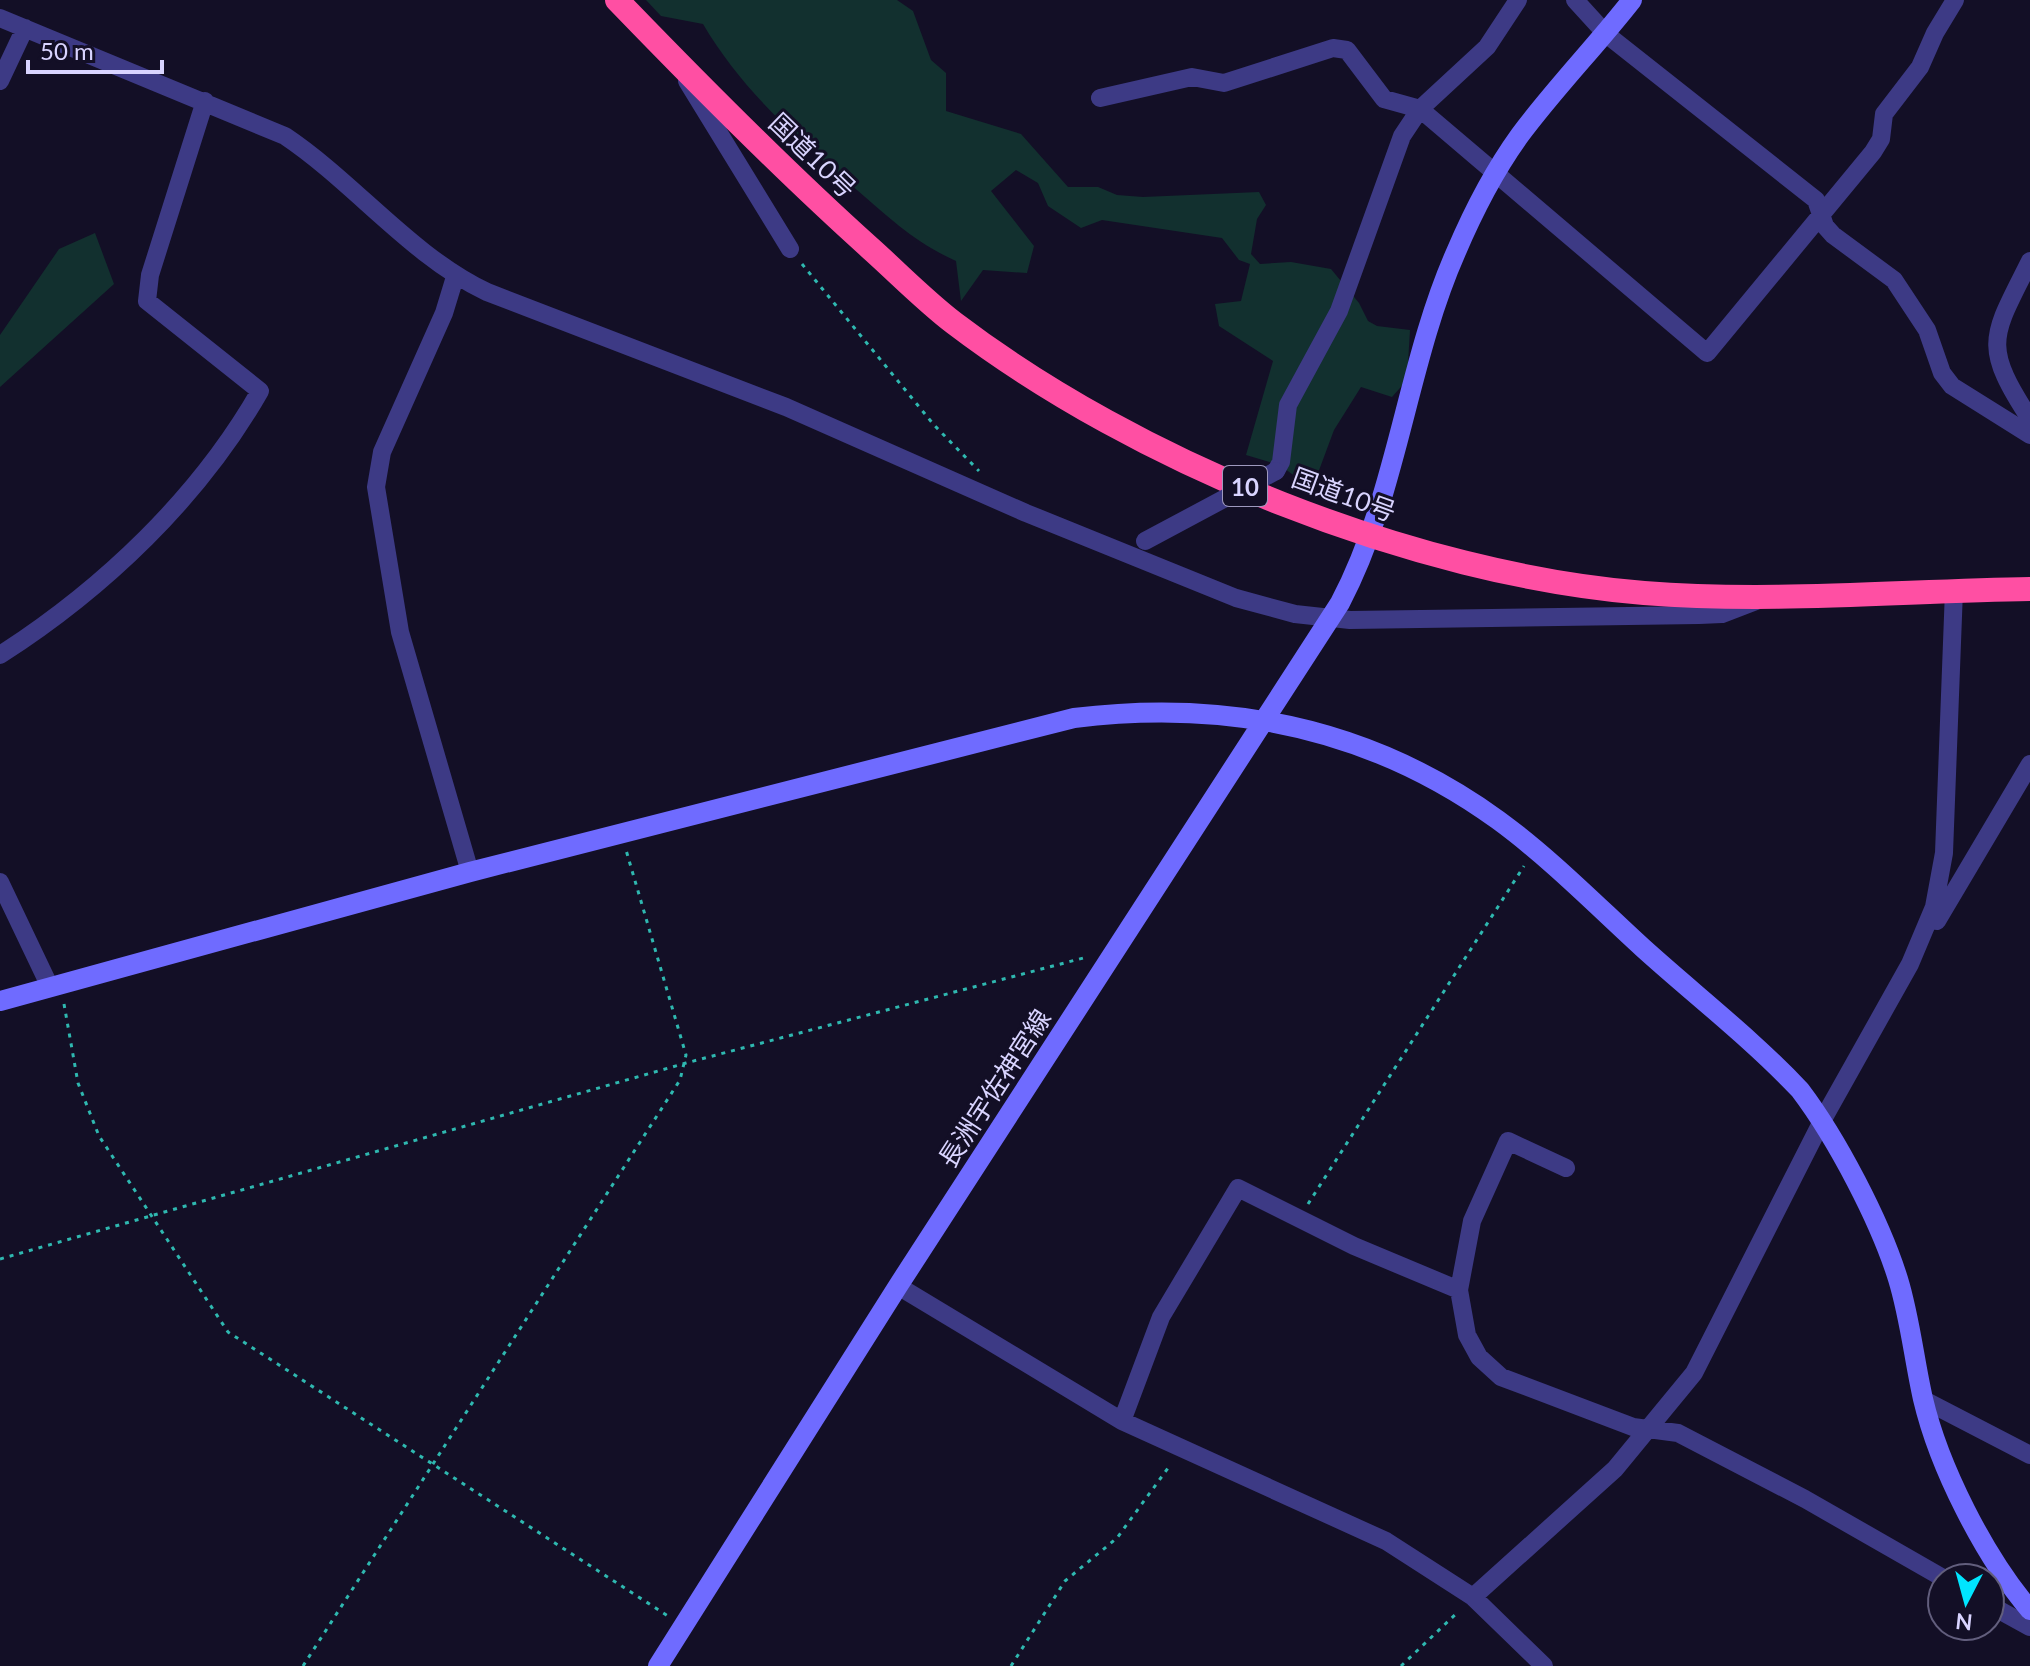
<svg xmlns="http://www.w3.org/2000/svg" width="2030" height="1666" font-family="Lato,'Noto Sans JP',sans-serif">
  <rect width="100%" height="100%" fill="#130f26"/>
  <!-- green -->
  <path fill="#12302f" d="M646 0H897L913 11 931 60 946 73V111L1021 134 1068 187H1098L1117 195 1143 197 1259 192 1266 205 1257 219 1251 254 1260 264 1291 262 1331 269 1359 303 1368 321 1377 326 1410 330 1407 380 1392 397 1361 387 1334 430 1318 473 1305 484 1280 465 1246 455 1273 361 1219 326 1215 304 1241 301 1250 264 1239 260 1222 238 1102 220 1081 228 1048 206 1038 183 1016 170 991 191 1034 246 1027 273 983 270 961 301 956 261C914 242 891 219 857 190 798 140 742 90 703 24L661 16Z
    M95 233 114 284 0 387V335L59 249Z"/>
  <g fill="none" stroke-linecap="round" stroke-linejoin="round">
    <!-- path -->
    <path stroke="#2fb8b0" stroke-width="3" stroke-dasharray="4 6" stroke-linecap="butt" d="M802 264 934 425 979 471
      M64 1004 78 1083 99 1136 228 1332 668 1616
      M1308 1204 1524 866
      M0 1259 686 1063 1087 957
      M303 1666 680 1080 686 1055 626 850
      M1011 1666 1065 1581 1117 1538 1171 1464
      M1401 1666 1459 1611"/>
    <!-- street -->
    <path stroke="#3d3a85" stroke-width="18" d="M1575 0 1606 34 1816 200 1825 226 1833 235 1894 280 1927 330 1942 373 1952 386 2030 435
      M0 18 285 136C355 183 411 256 487 292L786 407 1026 513 1236 598 1295 614 1350 620 1699 615 1722 614 1761 599
      M0 81 25 28
      M687 81 790 249
      M1100 98 1192 77 1224 83 1333 48 1347 50 1384 99 1420 109 1707 353 1873 152 1881 139 1884 114 1920 67 1935 33 1955 0
      M2030 261C1992 337 1981 344 2030 419
      M455 277 444 313 382 452 376 487 400 632 470 872
      M1276 471 1281 462 1288 405 1339 311 1402 136 1420 109 1487 47 1518 0
      M0 655C103 589 199 498 260 391L147 301 150 275 205 101
      M0 882 50 987
      M1937 921 2030 764
      M1566 1168 1508 1141 1472 1221 1459 1290 1467 1335 1479 1357 1501 1377 1633 1427 1678 1433 1805 1499 1943 1578
      M898 1286 1122 1421 1386 1541 1473 1597 1544 1666
      M1924 1400 2030 1455
      M1122 1421 1161 1317 1238 1188 1354 1246 1459 1290
      M1473 1597 1615 1469 1694 1373 1822 1121 1910 964 1934 907 1944 853 1954 590
      M1990 1605 2030 1627"/>
    <!-- secondary -->
    <path stroke="#6f6bff" stroke-width="20" d="M0 1001 470 872 1074 718C1227 699 1371 728 1498 820 1550 858 1596 905 1643 948 1695 995 1752 1039 1800 1090 1837 1139 1880 1221 1898 1279 1910 1318 1914 1359 1923 1399 1939 1467 1984 1556 2030 1610
      M658 1666 898 1286 1340 603C1398 493 1406 365 1456 252 1473 212 1494 171 1520 135 1555 88 1596 46 1632 0"/>
    <!-- highway -->
    <path stroke="#ff4fa3" stroke-width="24" d="M617 0C699 85 782 169 870 248 898 273 924 300 954 323 1138 463 1412 574 1644 593 1772 603 1902 591 2030 589"/>
    <!-- street-bridge -->
    <path stroke="#3d3a85" stroke-width="18" d="M1145 541 1276 471"/>
  </g>
  <g text-anchor="middle" dominant-baseline="central" stroke-width="6" stroke-linejoin="round" paint-order="stroke">
    <!-- shield labels -->
    <rect fill="#130f26" stroke="#9e99be" stroke-width="2" x="1223" y="466" width="44" height="40" rx="6"/>
    <g font-size="24" font-weight="bold" fill="#d9d4ff">
      <text x="1245" y="486">10</text>
    </g>
    <!-- street labels -->
    <g font-size="26" fill="#d9d4ff" stroke="#130f26">
      <text transform="translate(813 155) rotate(44)">国道10号</text>
      <text transform="translate(1344 494) rotate(20)">国道10号</text>
      <text transform="translate(994 1088) rotate(-57)">長洲宇佐神宮線</text>
    </g>
  </g>
  <!-- north arrow -->
  <g transform="translate(1966 1602) rotate(186)"><circle r="38" fill="#130f26" stroke="#625e7d" stroke-width="2"/>
  <path d="M0-6L14 30L0 20L-14 30Z" fill="#00e5ff"/>
  <text y="-12" font-size="22" font-weight="bold" text-anchor="middle" fill="#d9d4ff">N</text>
  </g>
  <!-- scale -->
  <path d="M28 60v12h134v-12" fill="none" stroke="#d9d4ff" stroke-width="4"/>
  <text x="40" y="60" font-size="24" fill="#d9d4ff" stroke="#130f26" stroke-width="6" paint-order="stroke">50 m</text>
</svg>
